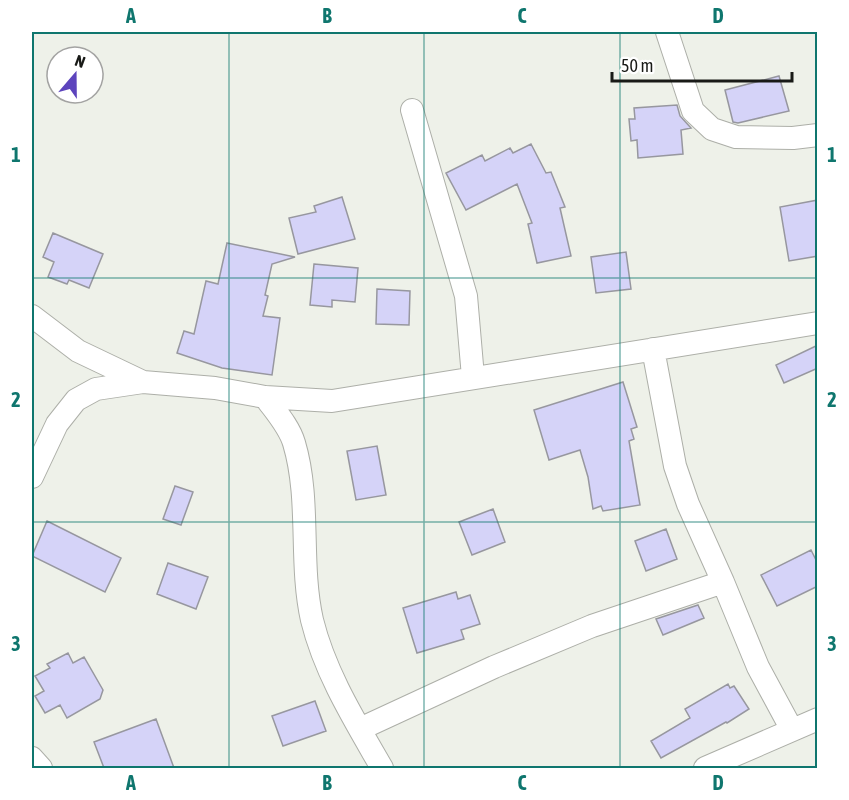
<svg xmlns="http://www.w3.org/2000/svg" width="849" height="800" font-family="'Asap Condensed',sans-serif">
  <rect width="100%" height="100%" fill="#eef1e9"/>
  <!-- building -->
  <path fill="#d5d3f8" stroke="#97979f" stroke-width="1.5" d="M779 76 789 111 738 123 733 122 725 90Z
    M677 105 680 116 691 128 681 130 683 154 638 158 637 140 631 141 629 119H635L634 108Z
    M531 144 546 173 551 172 565 207 560 208 571 256 537 263 528 224 532 223 517 184 466 210 446 173 482 155 485 161 510 148 513 153Z
    M342 197 355 239 298 254 289 218 316 212 314 206Z
    M818 200V256L789 261 780 207Z
    M53 233 103 254 89 288 69 280 67 284 48 277 54 262 43 257Z
    M227 243 295 257 272 264 265 295 268 296 263 316 280 318 272 375 222 368 177 353 184 331 194 334 206 281 218 284Z
    M626 252 631 289 596 293 591 257Z
    M314 264 358 268 355 302 332 300V307L310 305Z
    M377 289 410 291 409 325 376 324Z
    M818 345V368L784 383 776 365Z
    M623 382 637 427 631 429 634 439 629 441 640 505 603 511 601 506 593 509 588 477 580 450 549 460 534 410Z
    M377 446 386 495 356 500 347 451Z
    M175 486 193 492 181 525 163 519Z
    M493 509 505 542 472 555 459 522Z
    M47 521 121 558 105 592 32 556Z
    M666 529 677 559 646 571 635 541Z
    M811 550 818 564V586L777 606 761 575Z
    M168 563 208 577 196 609 157 594Z
    M456 592 458 599 470 595 480 624 461 630 464 639 417 653 403 608Z
    M698 605 704 618 663 635 656 619Z
    M68 653 73 663 84 657 103 690 100 699 67 718 60 705 45 713 35 696 44 691 35 676 50 668 47 664Z
    M728 684 730 688 734 686 749 709 727 723 726 722 661 758 651 741 690 718 685 709Z
    M315 701 326 731 283 746 272 716Z
    M156 719 174 768H104L94 742Z"/>
  <g fill="none" stroke-linecap="round" stroke-linejoin="round">
    <defs>
      <path id="street" d="M667 32 693 111 712 129 736 137 793 138 818 135
        M412 110 466 296 473 377
        M32 316 78 351 143 382
        M653 349 675 466 688 504 723 582 758 667 792 730
        M265 397C275 411 289 426 294 443 311 500 299 562 312 620 325 673 355 721 382 768
        M32 477 57 424 76 400 96 389 143 382 215 388 265 397 332 401 818 323
        M360 729 494 667 592 626 723 582
        M32 758 41 768
        M705 768 818 719"/>
    </defs>
    <!-- street casing -->
    <use href="#street" stroke="#adafa8" stroke-width="24"/>
    <!-- street -->
    <use href="#street" stroke="#fff" stroke-width="22"/>
  </g>
  <!-- grid -->
  <path fill="none" stroke="#0f766e" stroke-width="1.5" stroke-opacity="0.55" d="M229 32V768M424 32V768M620 32V768M32 278H818M32 522H818"/>
  <!-- border -->
  <rect width="849" height="800" fill="none" stroke="#ffffff" stroke-width="66"/>
  <!-- north arrow -->
  <g transform="translate(75 75) rotate(20)"><circle r="28" fill="#ffffff" stroke="#a3a3a2" stroke-width="1.5"/>
  <path d="M0-4.5L10 22L0 15L-10 22Z" fill="#5d44bd"/>
  <text y="-9" font-size="16" font-weight="bold" text-anchor="middle" fill="#191a17">N</text>
  </g>
  <!-- scale -->
  <path d="M612 72v9h180v-9" fill="none" stroke="#191a17" stroke-width="3"/>
  <text x="621" y="72" font-size="18" fill="#191a17" stroke="#ffffff" stroke-width="4.5" paint-order="stroke">50 m</text>
  <rect x="33" y="33" width="783" height="734" fill="none" stroke="#0f766e" stroke-width="2"/>
  <g font-size="20" text-anchor="middle" font-weight="bold" fill="#0f766e">
    <text x="131" y="23">A</text>
    <text x="327" y="23">B</text>
    <text x="522" y="23">C</text>
    <text x="718" y="23">D</text>
    <text x="16" y="162">1</text>
    <text x="832" y="162">1</text>
    <text x="16" y="407">2</text>
    <text x="832" y="407">2</text>
    <text x="16" y="651">3</text>
    <text x="832" y="651">3</text>
    <text x="131" y="790">A</text>
    <text x="327" y="790">B</text>
    <text x="522" y="790">C</text>
    <text x="718" y="790">D</text>
  </g>
</svg>
